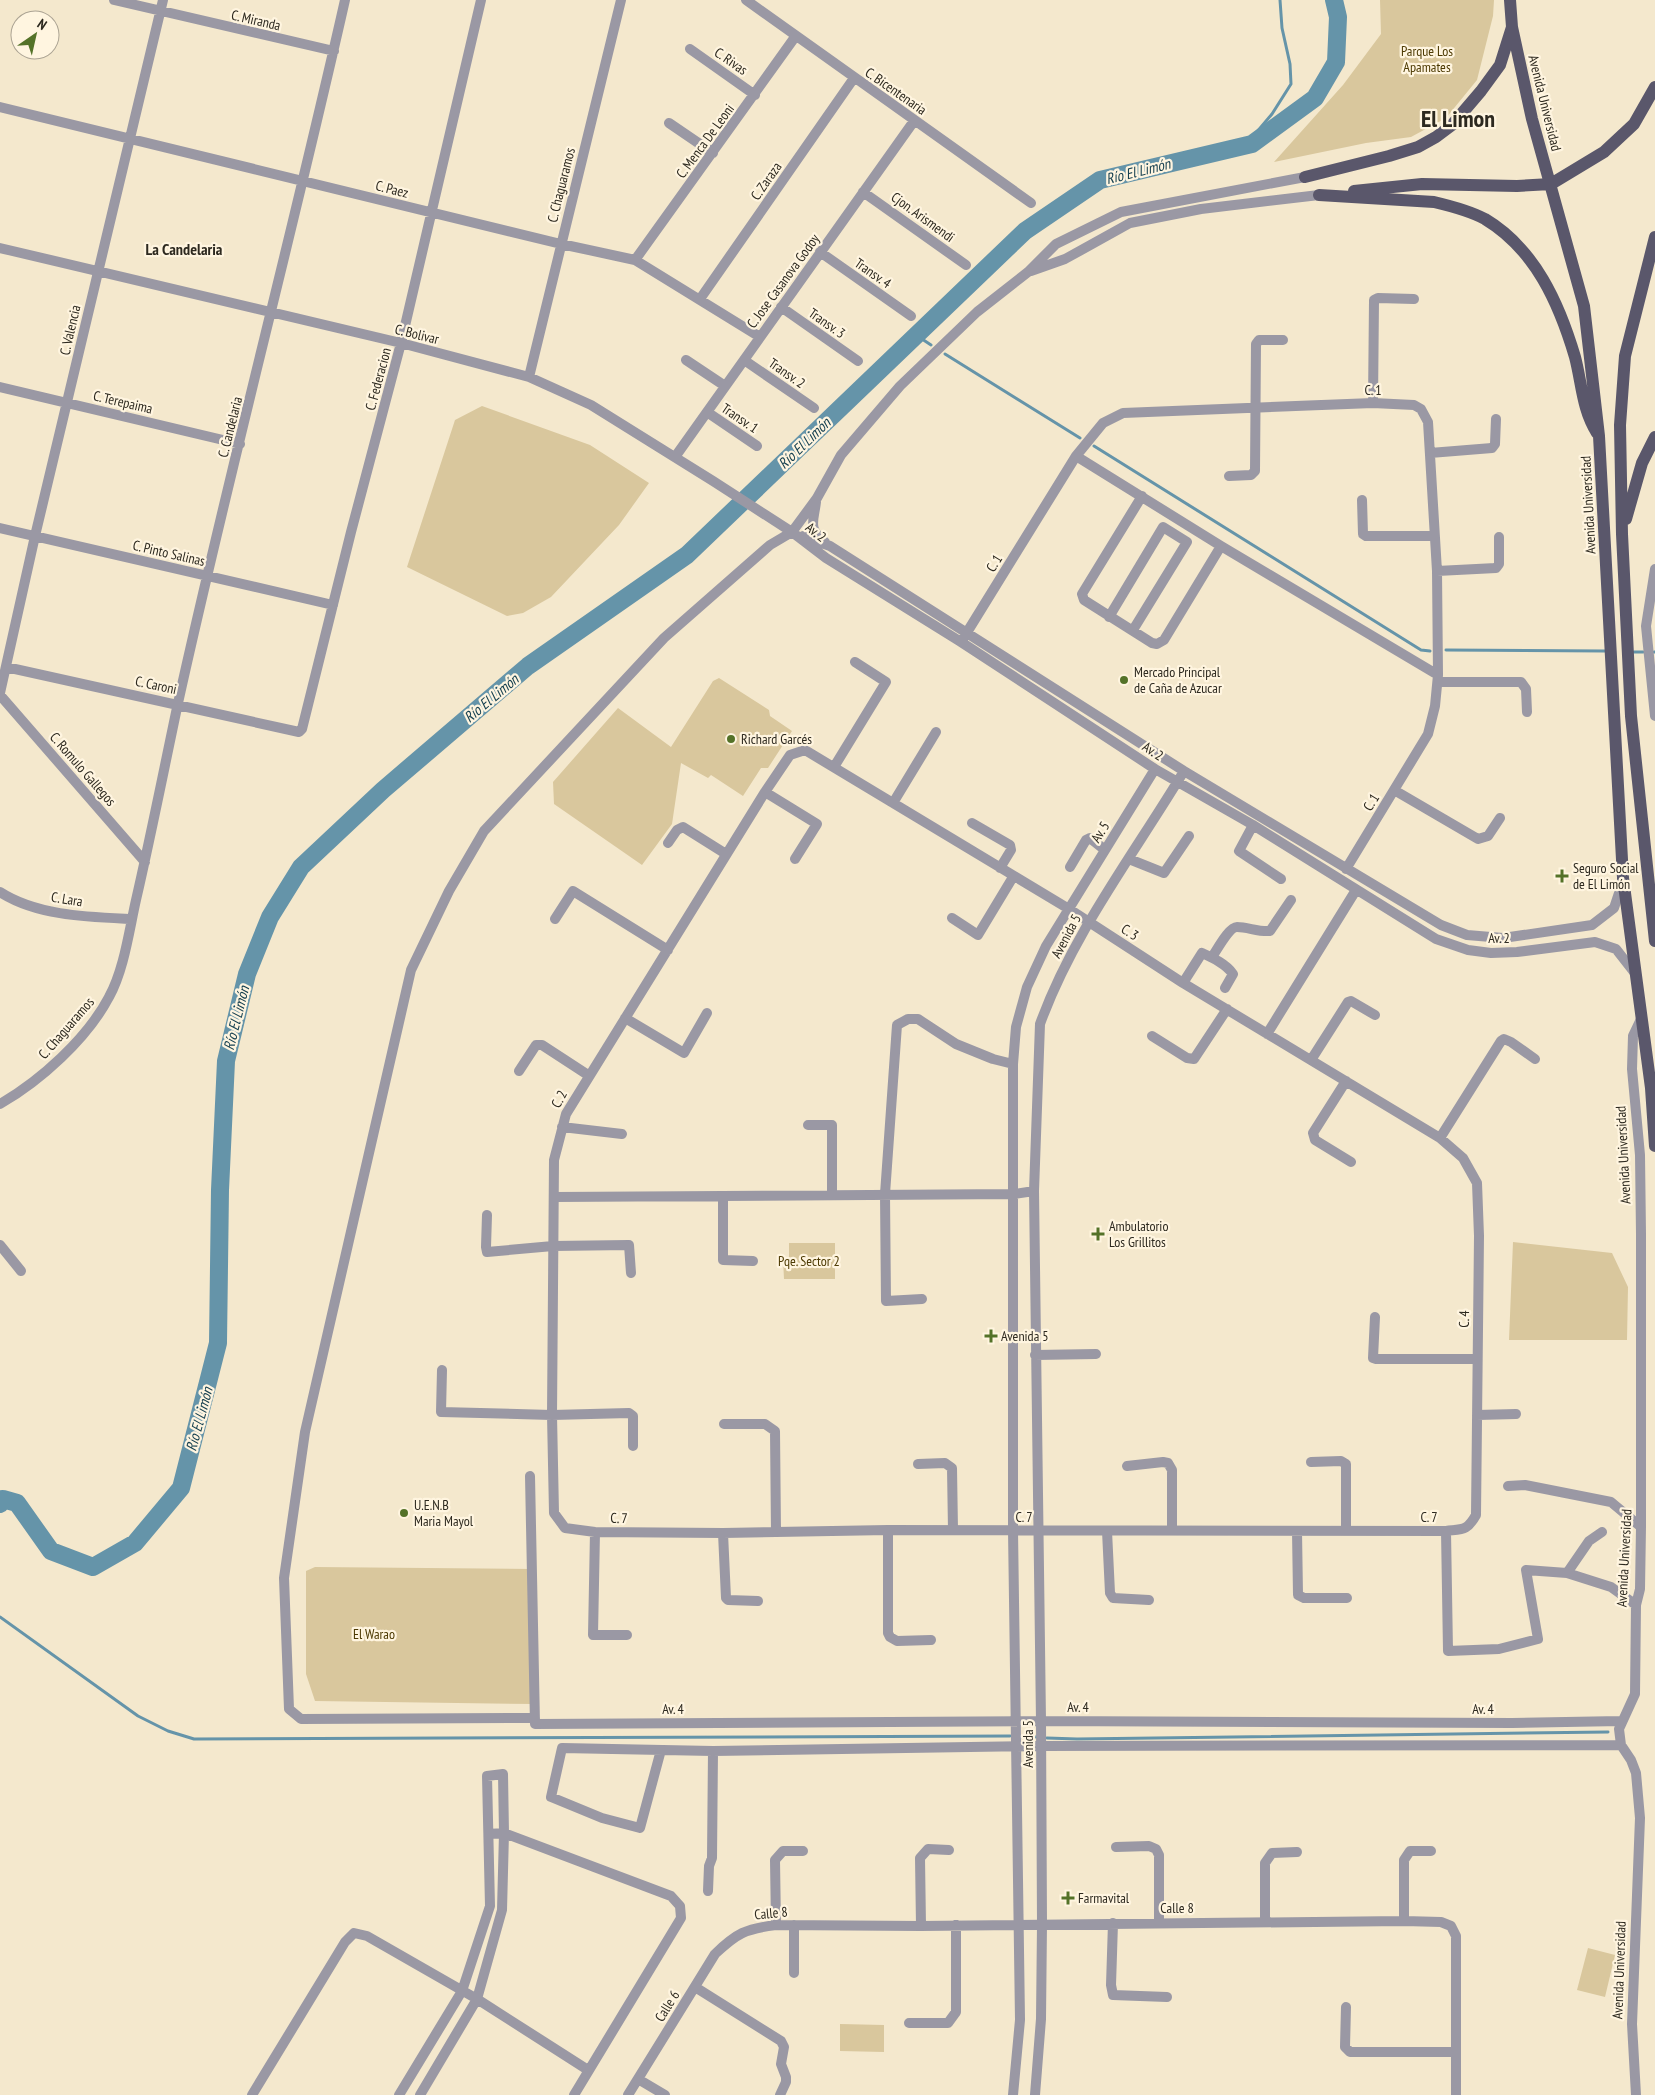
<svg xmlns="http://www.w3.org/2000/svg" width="1655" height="2095" font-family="'PT Sans Narrow',sans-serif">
  <rect width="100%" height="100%" fill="#f4e8cd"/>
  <!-- green -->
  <path fill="#d9c79d" d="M1380 0H1494L1493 16 1477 80 1446 118 1411 137 1366 143 1274 162 1343 85 1381 34Z
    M482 406 590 445 649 483 619 525 551 597 523 613 507 616 407 567 455 420Z
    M719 678 769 710 770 716 792 731 768 768H761L743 796 711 775 708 778 681 763 672 824 642 865 554 804 553 782 618 708 671 747 713 681Z
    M1513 1242 1612 1253 1628 1287 1627 1340H1509Z
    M789 1243H835V1279H784L783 1259H789Z
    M315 1567 532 1569 534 1704 315 1701 306 1674V1571Z
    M1588 1948 1615 1955 1605 1997 1577 1990Z
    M840 2024 884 2025V2052L840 2051Z"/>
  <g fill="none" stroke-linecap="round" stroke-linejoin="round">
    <!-- stream -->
    <path stroke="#6594a9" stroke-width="3" d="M1245 146 1272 114 1291 84 1290 64 1282 28 1280 0
      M916 335 931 345
      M945 354 1080 438
      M1094 446 1421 650 1430 651
      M1446 650 1605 651
      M1634 652H1643
      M1654 652H1655
      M0 1617 138 1716 168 1731 194 1739 1010 1736
      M1021 1737H1036
      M1047 1738 1077 1739 1608 1732"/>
    <!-- river -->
    <path stroke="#6594a9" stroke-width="18" d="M0 1504 3 1499 17 1503 51 1551 93 1567 135 1543 181 1488 218 1343 220 1190 226 1061 247 974 270 917 301 867 383 790 528 666 687 555 1025 231 1100 180 1252 144 1315 98 1336 62 1338 17 1334 0"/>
    <!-- street -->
    <path stroke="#9a98a4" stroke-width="10" d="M114 0 334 51
      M746 0 1031 203
      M690 49 755 95
      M0 107 561 244 635 260 760 337
      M669 123 713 153
      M863 192 966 265
      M0 248 401 343 529 377 591 405 713 481 792 532 826 558 961 642 1155 769 1253 825 1436 939 1468 950 1491 953 1517 952 1595 942 1616 949 1634 972
      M820 252 911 316
      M635 260 795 37
      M1031 271 1065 259 1130 223 1201 209 1319 195
      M700 299 854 78
      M781 307 858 361
      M686 360 725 386
      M744 360 814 408
      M529 377 621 0
      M0 387 240 444
      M1373 403 1374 300 1378 298 1414 299
      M707 412 757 446
      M1430 453 1492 448 1495 444 1496 419
      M1076 456 1221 546 1438 675
      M675 457 914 121
      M1229 476 1251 475 1255 471 1256 344 1259 340H1283
      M1142 496 1082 594 1084 600 1152 643 1157 644 1164 640 1221 546
      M1362 500 1363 534 1366 536H1434
      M816 502C814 520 807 529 825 542
      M0 528 333 605
      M803 536 830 546 1184 771 1441 925 1467 935 1503 938 1592 925 1614 908 1623 881
      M1655 569 1646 626 1655 716
      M1437 571 1496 568 1499 564V537
      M1109 617 1163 527 1187 542 1133 630
      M961 642 1076 456 1103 423 1123 413 1373 403 1414 405 1421 409 1428 422 1437 571 1438 675 1435 706 1428 734 1346 869
      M6 667 299 732 302 729 351 532 401 343 481 0
      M1438 682H1521L1526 689 1527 712
      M0 693 35 536 163 0
      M0 695 145 862
      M805 750 1069 909 1183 983 1440 1138 1463 1158 1477 1183 1479 1236 1476 1515C1467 1531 1463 1529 1446 1531L888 1530 723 1533 595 1532 565 1528 554 1513 552 1415 554 1160 566 1114 765 792 790 755Z
      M834 767 886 682 855 662
      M1394 790 1478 839 1488 836 1500 818
      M765 792 817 824 795 859
      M893 803 936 732
      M972 823 1010 845 1011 850 1000 868
      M1253 825 1239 851 1281 879
      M668 843 677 830 683 827 726 854
      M1129 859 1164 873 1189 836
      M1070 867 1086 840 1090 838 1105 850
      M0 892C37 916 89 917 132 919
      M952 918 978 935 1013 877
      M555 919 573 891 668 950
      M1212 957C1217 950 1229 927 1237 927 1248 927 1258 932 1270 931L1291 900
      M1183 983 1202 953C1213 958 1226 964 1233 974L1225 988
      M625 1018 684 1053 707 1013
      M1267 1034 1356 890
      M1152 1036 1187 1058 1194 1059 1227 1009
      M1311 1060 1348 1002 1351 1001 1375 1015
      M519 1071 536 1045H542L588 1075
      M1346 1081 1313 1133 1315 1140 1351 1162
      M0 1104C40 1081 87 1039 109 997 124 970 129 931 136 900 151 835 164 769 178 703 230 468 292 235 345 0
      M808 1125H832V1195
      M562 1127 622 1134
      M1440 1138 1501 1041 1504 1039 1511 1042 1535 1059
      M554 1197 1014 1194 1034 1191
      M723 1197V1260L753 1261
      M487 1215 486 1247 487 1252 553 1246 629 1245 631 1273
      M0 1245 21 1271
      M922 1299 886 1301 885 1194 897 1025 908 1019H918L956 1044 993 1059 1013 1064
      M1375 1317 1373 1358 1376 1359H1477
      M1035 1355 1096 1354
      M442 1370 441 1412 552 1415 629 1413 633 1416V1446
      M1477 1415 1516 1414
      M724 1424H765L775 1431 776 1532
      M1311 1462 1341 1461 1346 1464V1530
      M918 1464 945 1463 952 1468 953 1530
      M1127 1466 1163 1462 1168 1463 1172 1470V1530
      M530 1476 535 1724 1041 1721 1512 1723 1621 1721
      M1508 1486 1525 1485 1611 1502 1641 1527
      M888 1530V1633L890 1637 897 1641 931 1640
      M1107 1531 1110 1593 1113 1598 1149 1600
      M1297 1531 1298 1595 1304 1598H1347
      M1446 1531 1448 1651 1499 1649 1538 1639 1526 1570 1567 1573 1611 1587 1636 1605
      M595 1532 593 1635H627
      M723 1533 726 1598 728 1600 758 1601
      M1567 1573 1589 1541 1602 1532
      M535 1718 301 1719 289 1709 284 1578 305 1432 411 970 449 891 484 831 664 638 770 545 792 532 817 498 841 455 900 386 977 312 1028 272 1056 244 1121 212 1305 177
      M661 1750 640 1828 602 1818 551 1797 562 1748 713 1751 1041 1746 1621 1745
      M489 1834 504 1833 671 1896 680 1906 681 1918 574 2095
      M1116 1847 1149 1846 1156 1849 1159 1855V1922
      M708 1891 709 1866 712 1858 713 1751
      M1404 1921V1860L1410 1851H1431
      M1265 1922V1863L1272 1853 1297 1852
      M1113 1923 1111 1985 1113 1995 1167 1997
      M776 1925 775 1860 783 1851H803
      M921 1926 920 1858 928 1849 949 1850
      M794 1973V1925
      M695 1987 781 2041 784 2047 781 2064 786 2077V2082L780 2095
      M1346 2007 1345 2047 1350 2052H1456
      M909 2023H948L956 2012V1925
      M638 2079 665 2095
      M252 2095 345 1942 354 1933 367 1936 477 1999 588 2070
      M399 2095 462 1991 490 1906 487 1776 503 1774 504 1833 502 1910 477 1999 420 2095
      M628 2095 715 1954C737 1933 745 1929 776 1925L921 1926 1404 1921 1441 1922 1451 1926 1456 1936V2095
      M1013 2095 1020 2020 1013 1530V1064L1016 1027 1027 987 1046 946 1155 769
      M1035 2095 1041 2019 1042 1924 1041 1721 1034 1191 1040 1024C1073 933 1134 854 1184 771
      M1636 2095 1632 2024 1640 1818 1636 1773 1631 1760 1621 1745 1619 1729 1635 1694 1636 1605 1640 1589 1641 1527V1234L1640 1155 1632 1069 1633 1036 1642 1017"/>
    <!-- primary -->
    <path stroke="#5a576b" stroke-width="12" d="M1510 0 1512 27 1532 119 1584 306 1599 436 1623 878 1651 1088 1655 1146
      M1305 177 1389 156 1418 147 1436 137 1452 125 1481 91 1500 65 1512 27
      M1354 191 1422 184 1517 186 1551 184 1604 152 1634 124 1655 87
      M1319 195 1434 202C1451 206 1470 211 1485 219 1535 249 1559 303 1575 357 1582 384 1582 409 1597 433
      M1655 237 1625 356 1620 425 1622 534 1631 716 1655 941
      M1626 519 1642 463 1655 437"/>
  </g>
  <!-- markers -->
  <g fill="#547228" stroke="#fff5e0" stroke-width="2">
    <circle cx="1124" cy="680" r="5"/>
    <circle cx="731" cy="739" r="5"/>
    <path d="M1559.5 868.5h5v5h5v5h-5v5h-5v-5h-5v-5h5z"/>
    <path d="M1095.5 1226.5h5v5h5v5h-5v5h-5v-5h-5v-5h5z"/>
    <path d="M988.5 1328.5h5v5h5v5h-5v5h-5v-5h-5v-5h5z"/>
    <circle cx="404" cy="1513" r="5"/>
    <path d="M1065.5 1890.5h5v5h5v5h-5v5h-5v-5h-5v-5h5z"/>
  </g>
  <g text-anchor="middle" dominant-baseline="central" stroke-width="4.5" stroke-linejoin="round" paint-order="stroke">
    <!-- street labels -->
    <g font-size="14" fill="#2d291f" stroke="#fff5e0">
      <text transform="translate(256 20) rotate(13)">C. Miranda</text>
      <text transform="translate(731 61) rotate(35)">C. Rivas</text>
      <text transform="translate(896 91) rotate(35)">C. Bicentenaria</text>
      <text transform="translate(1545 103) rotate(76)">Avenida Universidad</text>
      <text transform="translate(705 141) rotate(-54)">C. Menca De Leoni</text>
      <text transform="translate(766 181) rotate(-55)">C. Zaraza</text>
      <text transform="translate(561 185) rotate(-76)">C. Chaguaramos</text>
      <text transform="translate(392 189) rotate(14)">C. Paez</text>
      <text transform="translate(923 217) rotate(36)">Cjon. Arismendi</text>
      <text transform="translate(873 273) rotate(35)">Transv. 4</text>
      <text transform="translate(783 281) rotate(-54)">C. Jose Casanova Godoy</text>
      <text transform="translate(827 323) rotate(35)">Transv. 3</text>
      <text transform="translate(70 330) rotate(-77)">C. Valencia</text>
      <text transform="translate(417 334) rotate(14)">C. Bolivar</text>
      <text transform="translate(787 373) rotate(35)">Transv. 2</text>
      <text transform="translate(378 379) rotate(-75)">C. Federacion</text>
      <text x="1373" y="390">C. 1</text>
      <text transform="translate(123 402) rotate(13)">C. Terepaima</text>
      <text transform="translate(740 418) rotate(34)">Transv. 1</text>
      <text transform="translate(230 427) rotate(-76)">C. Candelaria</text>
      <text transform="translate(1588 505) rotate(-93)">Avenida Universidad</text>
      <text transform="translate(816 532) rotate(38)">Av. 2</text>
      <text transform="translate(169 553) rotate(13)">C. Pinto Salinas</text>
      <text transform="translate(994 563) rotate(-58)">C. 1</text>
      <text transform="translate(156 685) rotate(12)">C. Caroni</text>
      <text transform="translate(1153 751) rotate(33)">Av. 2</text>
      <text transform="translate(83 769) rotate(49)">C. Romulo Gallegos</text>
      <text transform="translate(1371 802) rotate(-58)">C. 1</text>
      <text transform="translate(1100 832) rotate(-58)">Av. 5</text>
      <text transform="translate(67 899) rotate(9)">C. Lara</text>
      <text transform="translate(1130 932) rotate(33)">C. 3</text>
      <text transform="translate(1066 936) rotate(-62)">Avenida 5</text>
      <text x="1499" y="938">Av. 2</text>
      <text transform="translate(66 1028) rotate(-49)">C. Chaguaramos</text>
      <text transform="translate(559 1099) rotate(-62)">C. 2</text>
      <text transform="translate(1623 1155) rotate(-93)">Avenida Universidad</text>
      <text transform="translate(1464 1319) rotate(-89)">C. 4</text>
      <text x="1024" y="1517">C. 7</text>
      <text x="1429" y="1517">C. 7</text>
      <text transform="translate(619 1518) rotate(1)">C. 7</text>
      <text transform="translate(1624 1558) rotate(-87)">Avenida Universidad</text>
      <text x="1078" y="1707">Av. 4</text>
      <text x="673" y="1709">Av. 4</text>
      <text x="1483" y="1709">Av. 4</text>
      <text transform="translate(1028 1744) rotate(-90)">Avenida 5</text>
      <text x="1177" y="1908">Calle 8</text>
      <text transform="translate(771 1913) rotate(-5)">Calle 8</text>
      <text transform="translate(1619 1970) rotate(-88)">Avenida Universidad</text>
      <text transform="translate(667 2006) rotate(-58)">Calle 6</text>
    </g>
    <!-- park labels -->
    <g font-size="14" fill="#4d3a03" stroke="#fff5e0">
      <text x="1427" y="51">Parque Los<tspan x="1427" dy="16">Apamates</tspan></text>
      <text x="809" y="1261">Pqe. Sector 2</text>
      <text x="374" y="1634">El Warao</text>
    </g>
    <!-- poi labels -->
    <g font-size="14" fill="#2d291f" stroke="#fff5e0" text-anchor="start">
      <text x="1134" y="672">Mercado Principal<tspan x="1134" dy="16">de Caña de Azucar</tspan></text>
      <text x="741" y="739">Richard Garcés</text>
      <text x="1573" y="868">Seguro Social<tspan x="1573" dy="16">de El Limón</tspan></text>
      <text x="1109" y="1226">Ambulatorio<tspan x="1109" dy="16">Los Grillitos</tspan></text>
      <text x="1001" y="1336">Avenida 5</text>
      <text x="414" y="1505">U.E.N.B<tspan x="414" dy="16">Maria Mayol</tspan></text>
      <text x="1078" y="1898">Farmavital</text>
    </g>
    <!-- water labels -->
    <g font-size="15" font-style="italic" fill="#164050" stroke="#fff5e0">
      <text transform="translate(1138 171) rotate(-14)">Río El Limón</text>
      <text transform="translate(804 443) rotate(-44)">Río El Limón</text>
      <text transform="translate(491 698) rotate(-40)">Río El Limón</text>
      <text transform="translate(236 1018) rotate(-76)">Río El Limón</text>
      <text transform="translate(199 1419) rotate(-75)">Río El Limón</text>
    </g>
    <!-- quarter labels -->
    <g font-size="16" font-weight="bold" fill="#2d291f" stroke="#fff5e0">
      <text x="184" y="249">La Candelaria</text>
    </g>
    <!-- town labels -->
    <g font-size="24" font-weight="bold" fill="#2d291f" stroke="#fff5e0">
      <text x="1458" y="118">El Limon</text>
    </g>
  </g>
  <!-- north arrow -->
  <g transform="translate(35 35) rotate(34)"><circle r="24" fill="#fff5e0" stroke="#aba393"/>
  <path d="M0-4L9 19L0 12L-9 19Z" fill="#547228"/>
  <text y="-8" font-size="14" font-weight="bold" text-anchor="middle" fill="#2d291f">N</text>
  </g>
</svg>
